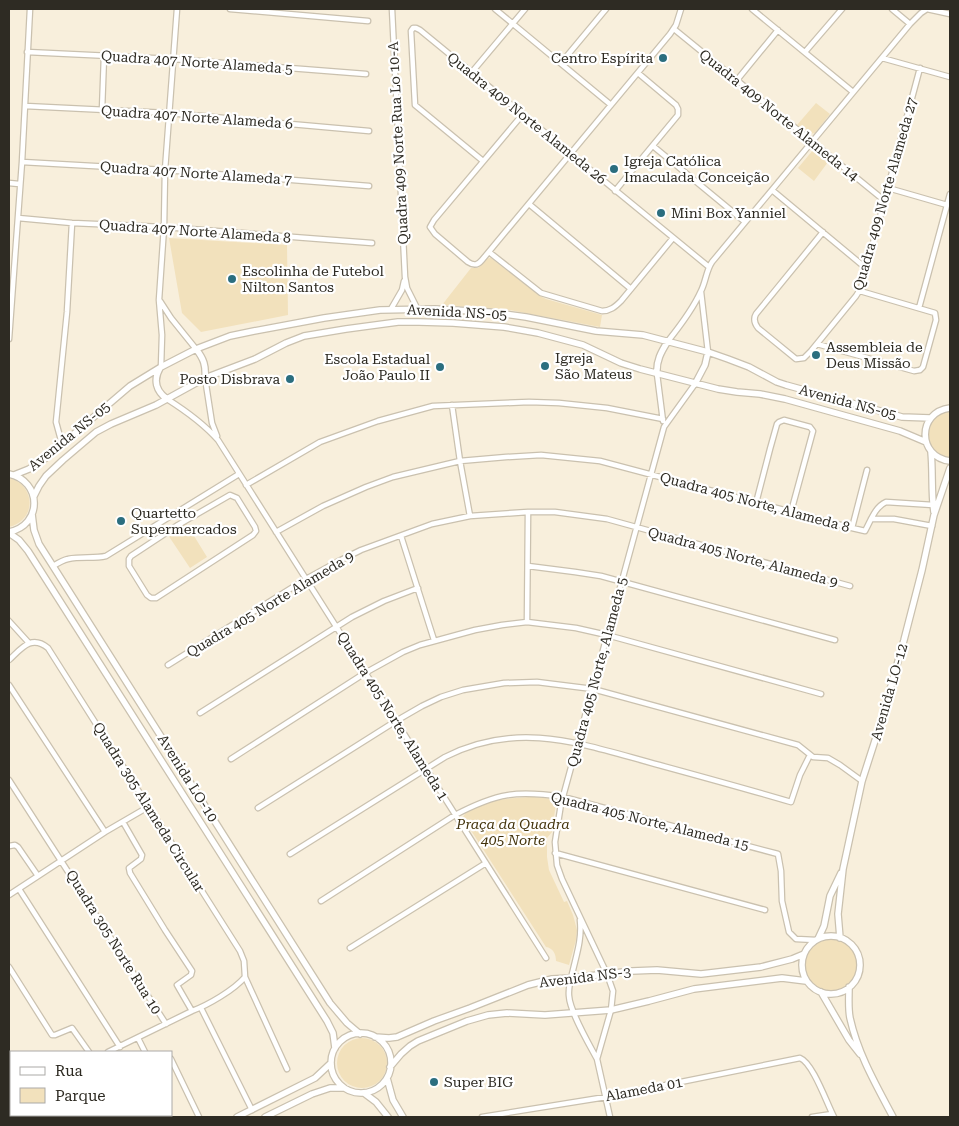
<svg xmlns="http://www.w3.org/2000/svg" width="959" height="1126" font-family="'Roboto Serif',serif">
  <rect width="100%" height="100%" fill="#f8efdc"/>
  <!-- green -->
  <path fill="#f2e1bc" d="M816 103 830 114 815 133 810 134 797 125Z
    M813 150 828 162 814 181 798 168Z
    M169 238 287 245 288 315 201 332 182 313Z
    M489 258H491L540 296 546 299 602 315 600 327 504 309 442 305 471 268H478L486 259Z
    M950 410V458C946 457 942 457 939 455 929 449 924 433 930 423 935 415 942 412 950 410Z
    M9 478C36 485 37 520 9 527Z
    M186 523 207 557 190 568 168 535Z
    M534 797 553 799 556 803 552 832 547 838V857L549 870 564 902 567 901 573 915 577 930 576 940 569 965 556 961C556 954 553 948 546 947L463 818C467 801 518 797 534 797Z
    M805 965a26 26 0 1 1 52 0a26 26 0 1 1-52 0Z
    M337 1063a25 25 0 1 1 50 0a25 25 0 1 1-50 0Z"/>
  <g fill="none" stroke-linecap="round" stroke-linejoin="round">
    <defs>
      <path id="minor" d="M230 9 368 21
        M392 9 405 277 407 288 417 308
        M495 9 611 105
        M752 9 853 92
        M892 9 910 24
        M674 29 885 201
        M27 52 173 59 366 74
        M805 52 842 9
        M882 58 950 77
        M561 63 606 9
        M472 72 525 9
        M737 80 778 30
        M25 106 168 113 369 131
        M102 110 104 56
        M523 114 434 220 430 227 435 234 468 262C474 266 478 265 482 260L670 34 676 25 681 9
        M653 146 745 222
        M483 161 415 105 411 31 413 28H416L420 30 709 267
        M22 162 165 170 369 186
        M9 183 19 184
        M888 188 947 205
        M772 190 867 269
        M615 191 678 115V109L676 105 638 73
        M529 204 631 289
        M18 218 72 223 164 227 372 243
        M823 232 756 314C753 319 755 324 758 328L796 359 804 358 811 351 856 296 861 288 920 68
        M489 252 541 293 602 311C610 311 615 307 621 301L673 238
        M701 292 708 352
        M160 301 171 318 196 349
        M919 308 950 194
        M391 309 402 290 404 281
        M9 339 22 162 30 9
        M668 341C680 326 693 309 701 291 706 281 706 271 712 262L910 24 921 13 927 9 950 14
        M817 344 914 371 920 370 923 367 936 320 935 313 860 291
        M161 367 162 335 159 300 164 227 165 170 177 9
        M657 374 663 421
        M205 378 212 423 217 436
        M167 399C186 411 203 423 218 440L546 958
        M452 405 460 461 470 516
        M62 444 56 422 67 312 72 223
        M246 485 320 442 378 421 433 406 529 402 559 403 607 408 663 419
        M230 495 237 498 255 527 256 531 253 535 156 598H151L147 595 129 566V559L131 556 178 525Z
        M756 503 770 449 777 424 779 422 784 420 810 427 813 431 791 512
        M871 519H894L932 526
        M852 528 867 470
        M276 532 323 506 366 487 393 477 460 461 506 457 541 455 600 461 852 528 865 531C871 520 875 507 886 502L933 505
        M401 536 434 640
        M53 566C58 563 63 560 68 559 81 556 94 559 106 556L239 474
        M528 566 575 572 601 576 835 640
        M9 621 29 643
        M527 622 528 512
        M9 660C21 649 31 634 48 648L240 951 244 961 245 977 287 1069
        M168 665 306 579 337 562 361 550 432 524 470 516 528 512H555L607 519 850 586
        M9 685 105 832
        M200 713 352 617 384 601 418 588
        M231 759 365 673 403 652 420 645 475 630 502 625 527 622 576 628 607 635 821 694
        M9 780 166 1024
        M258 808 396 721 422 706 441 697 463 690 504 683 537 682 593 689 798 745 813 757 828 758 840 765 862 781
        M123 822 142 855 141 859 129 868 130 873 165 930 192 971 191 975 177 985 192 1011
        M9 846 15 845 18 847 38 876
        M555 853 765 910
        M290 854 445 757C520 719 584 745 659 765 703 777 747 789 791 802L800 775 810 755
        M19 889 120 1047
        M9 895 105 832 148 807
        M321 901 455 815C497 793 517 790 563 797L778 854 781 871 782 901 789 932 796 939 816 940
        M580 920C582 938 577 953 573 970 571 978 568 987 569 996 570 1012 589 1044 597 1059
        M350 948 486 863
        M9 967 52 1035H55L72 1028 89 1052
        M201 1008 252 1110
        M138 1038 145 1052
        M108 1052 192 1011C208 1005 234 990 245 977
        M171 1059 199 1117
        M9 1060 11 1064
        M9 1102 11 1101
        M50 1115 51 1117
        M87 1115 89 1117
        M142 1115 143 1117
        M482 1117 606 1097 800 1058C813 1063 827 1104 834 1117
        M610 1117 597 1059 611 1010 613 991 607 974 562 879 557 865 555 842 561 804 664 427 695 384
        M812 1117 832 1114"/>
      <path id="tertiary" d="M196 349C204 359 206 366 205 378
        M160 368C153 380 156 391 167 399
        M657 374C656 361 661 352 668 341
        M695 384 705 365 708 352
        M950 408C917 412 917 457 950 461
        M931 452C933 472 931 492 934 512
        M9 474C42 481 43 525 9 532
        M14 475 29 469 41 462 130 386 161 367 196 349 230 336 254 331 324 318 380 310 435 309 489 312 526 317 596 331 643 335 708 352 728 359 749 367 777 382 786 385 902 417 930 418
        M34 496 39 486 46 476 63 460 96 432 111 424 156 405 205 378 255 359 286 343 304 336 346 329 398 322H419L453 323 504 327 538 333 583 345 621 363 640 369 718 389 737 392 760 394 785 399 900 431 926 442
        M32 514 34 530 39 544 330 1003 347 1023 360 1034
        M9 533 19 540 28 551 327 1021 333 1033 335 1048
        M802 965a29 29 0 1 1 58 0a29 29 0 1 1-58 0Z
        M840 938 838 914 843 869 862 781 880 725 904 640 922 570 934 515 950 468
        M818 939 824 926 830 896 841 873
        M849 987C849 997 848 1008 850 1018 858 1054 876 1085 893 1117
        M821 992 849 1040 860 1054
        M331 1063a30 30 0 1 1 60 0a30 30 0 1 1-60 0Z
        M375 1037 389 1038 397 1037 434 1021 470 1008 528 985 552 979 571 978 632 971 657 970 701 974 761 967 792 959 804 954
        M390 1067 401 1054 410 1046 418 1041 467 1021 488 1015 507 1013 545 1015 611 1010 649 1001 694 989 782 978 806 981
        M387 1078 393 1100 403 1117
        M364 1093 376 1102 388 1117
        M237 1117 315 1078 331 1063
        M265 1117 312 1094 330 1088H344"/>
    </defs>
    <!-- minor casing -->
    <use href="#minor" stroke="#cac1af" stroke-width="7"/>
    <!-- tertiary casing -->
    <use href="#tertiary" stroke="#cac1af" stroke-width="8"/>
    <!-- minor -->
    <use href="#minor" stroke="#fff" stroke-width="4.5"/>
    <!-- tertiary -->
    <use href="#tertiary" stroke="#fff" stroke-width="5.5"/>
  </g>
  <!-- markers -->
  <g fill="#2b6e7f" stroke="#fff" stroke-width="2">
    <circle cx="663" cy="58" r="5"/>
    <circle cx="614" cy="169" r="5"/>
    <circle cx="661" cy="213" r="5"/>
    <circle cx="232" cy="279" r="5"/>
    <circle cx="816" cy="355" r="5"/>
    <circle cx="545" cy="366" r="5"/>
    <circle cx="440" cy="367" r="5"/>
    <circle cx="290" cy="379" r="5"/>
    <circle cx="121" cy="521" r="5"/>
    <circle cx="434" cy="1082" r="5"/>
  </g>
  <g text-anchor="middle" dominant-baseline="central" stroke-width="4.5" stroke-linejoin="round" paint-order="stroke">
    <!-- poi labels -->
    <g font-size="14" fill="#2e2b23" stroke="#fff" text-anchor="start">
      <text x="653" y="58" text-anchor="end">Centro Espírita</text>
      <text x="624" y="161">Igreja Católica<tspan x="624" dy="16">Imaculada Conceição</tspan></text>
      <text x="671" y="213">Mini Box Yanniel</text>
      <text x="242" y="271">Escolinha de Futebol<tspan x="242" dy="16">Nilton Santos</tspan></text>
      <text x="826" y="347">Assembleia de<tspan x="826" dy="16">Deus Missão</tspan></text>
      <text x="555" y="358">Igreja<tspan x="555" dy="16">São Mateus</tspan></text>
      <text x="430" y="359" text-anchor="end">Escola Estadual<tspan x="430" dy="16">João Paulo II</tspan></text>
      <text x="280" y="379" text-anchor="end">Posto Disbrava</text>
      <text x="131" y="513">Quartetto<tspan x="131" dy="16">Supermercados</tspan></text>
      <text x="444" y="1082">Super BIG</text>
    </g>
    <!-- street labels -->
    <g font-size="14" fill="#2e2b23" stroke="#fff">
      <text transform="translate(197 62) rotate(4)">Quadra 407 Norte Alameda 5</text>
      <text transform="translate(779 115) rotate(39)">Quadra 409 Norte Alameda 14</text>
      <text transform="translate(197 117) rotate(4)">Quadra 407 Norte Alameda 6</text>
      <text transform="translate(527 118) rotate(39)">Quadra 409 Norte Alameda 26</text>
      <text transform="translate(398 143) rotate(-93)">Quadra 409 Norte Rua Lo 10-A</text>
      <text transform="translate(196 173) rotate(4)">Quadra 407 Norte Alameda 7</text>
      <text transform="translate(885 194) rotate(-74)">Quadra 409 Norte Alameda 27</text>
      <text transform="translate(195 231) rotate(4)">Quadra 407 Norte Alameda 8</text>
      <text transform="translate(457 312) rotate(3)">Avenida NS-05</text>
      <text transform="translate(848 402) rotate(15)">Avenida NS-05</text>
      <text transform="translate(69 436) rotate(-39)">Avenida NS-05</text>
      <text transform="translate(755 502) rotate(15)">Quadra 405 Norte, Alameda 8</text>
      <text transform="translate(743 557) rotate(15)">Quadra 405 Norte, Alameda 9</text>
      <text transform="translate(270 604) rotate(-31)">Quadra 405 Norte Alameda 9</text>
      <text transform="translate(597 672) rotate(-75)">Quadra 405 Norte, Alameda 5</text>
      <text transform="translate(889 692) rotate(-74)">Avenida LO-12</text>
      <text transform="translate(393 716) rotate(58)">Quadra 405 Norte, Alameda 1</text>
      <text transform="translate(188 778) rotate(58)">Avenida LO-10</text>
      <text transform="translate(149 807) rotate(58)">Quadra 305 Alameda Circular</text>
      <text transform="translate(650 821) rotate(14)">Quadra 405 Norte, Alameda 15</text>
      <text transform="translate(114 942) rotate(58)">Quadra 305 Norte Rua 10</text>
      <text transform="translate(585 977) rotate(-7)">Avenida NS-3</text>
      <text transform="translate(644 1089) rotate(-11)">Alameda 01</text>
    </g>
    <!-- park labels -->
    <g font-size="14" font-style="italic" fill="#43330b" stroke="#fff">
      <text x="513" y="824">Praça da Quadra<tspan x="513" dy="16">405 Norte</tspan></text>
    </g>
  </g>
  <!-- border -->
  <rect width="959" height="1126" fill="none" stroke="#2e2b23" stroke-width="20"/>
  <!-- legend -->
  <rect x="10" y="1051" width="162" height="65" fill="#ffffff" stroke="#abaaa7"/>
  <rect x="20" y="1067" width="25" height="8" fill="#ffffff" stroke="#abaaa7"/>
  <text x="55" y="1076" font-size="15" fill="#2e2b23">Rua</text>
  <rect x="20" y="1088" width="25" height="15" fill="#f2e1bc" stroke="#abaaa7"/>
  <text x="55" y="1101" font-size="15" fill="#2e2b23">Parque</text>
</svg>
